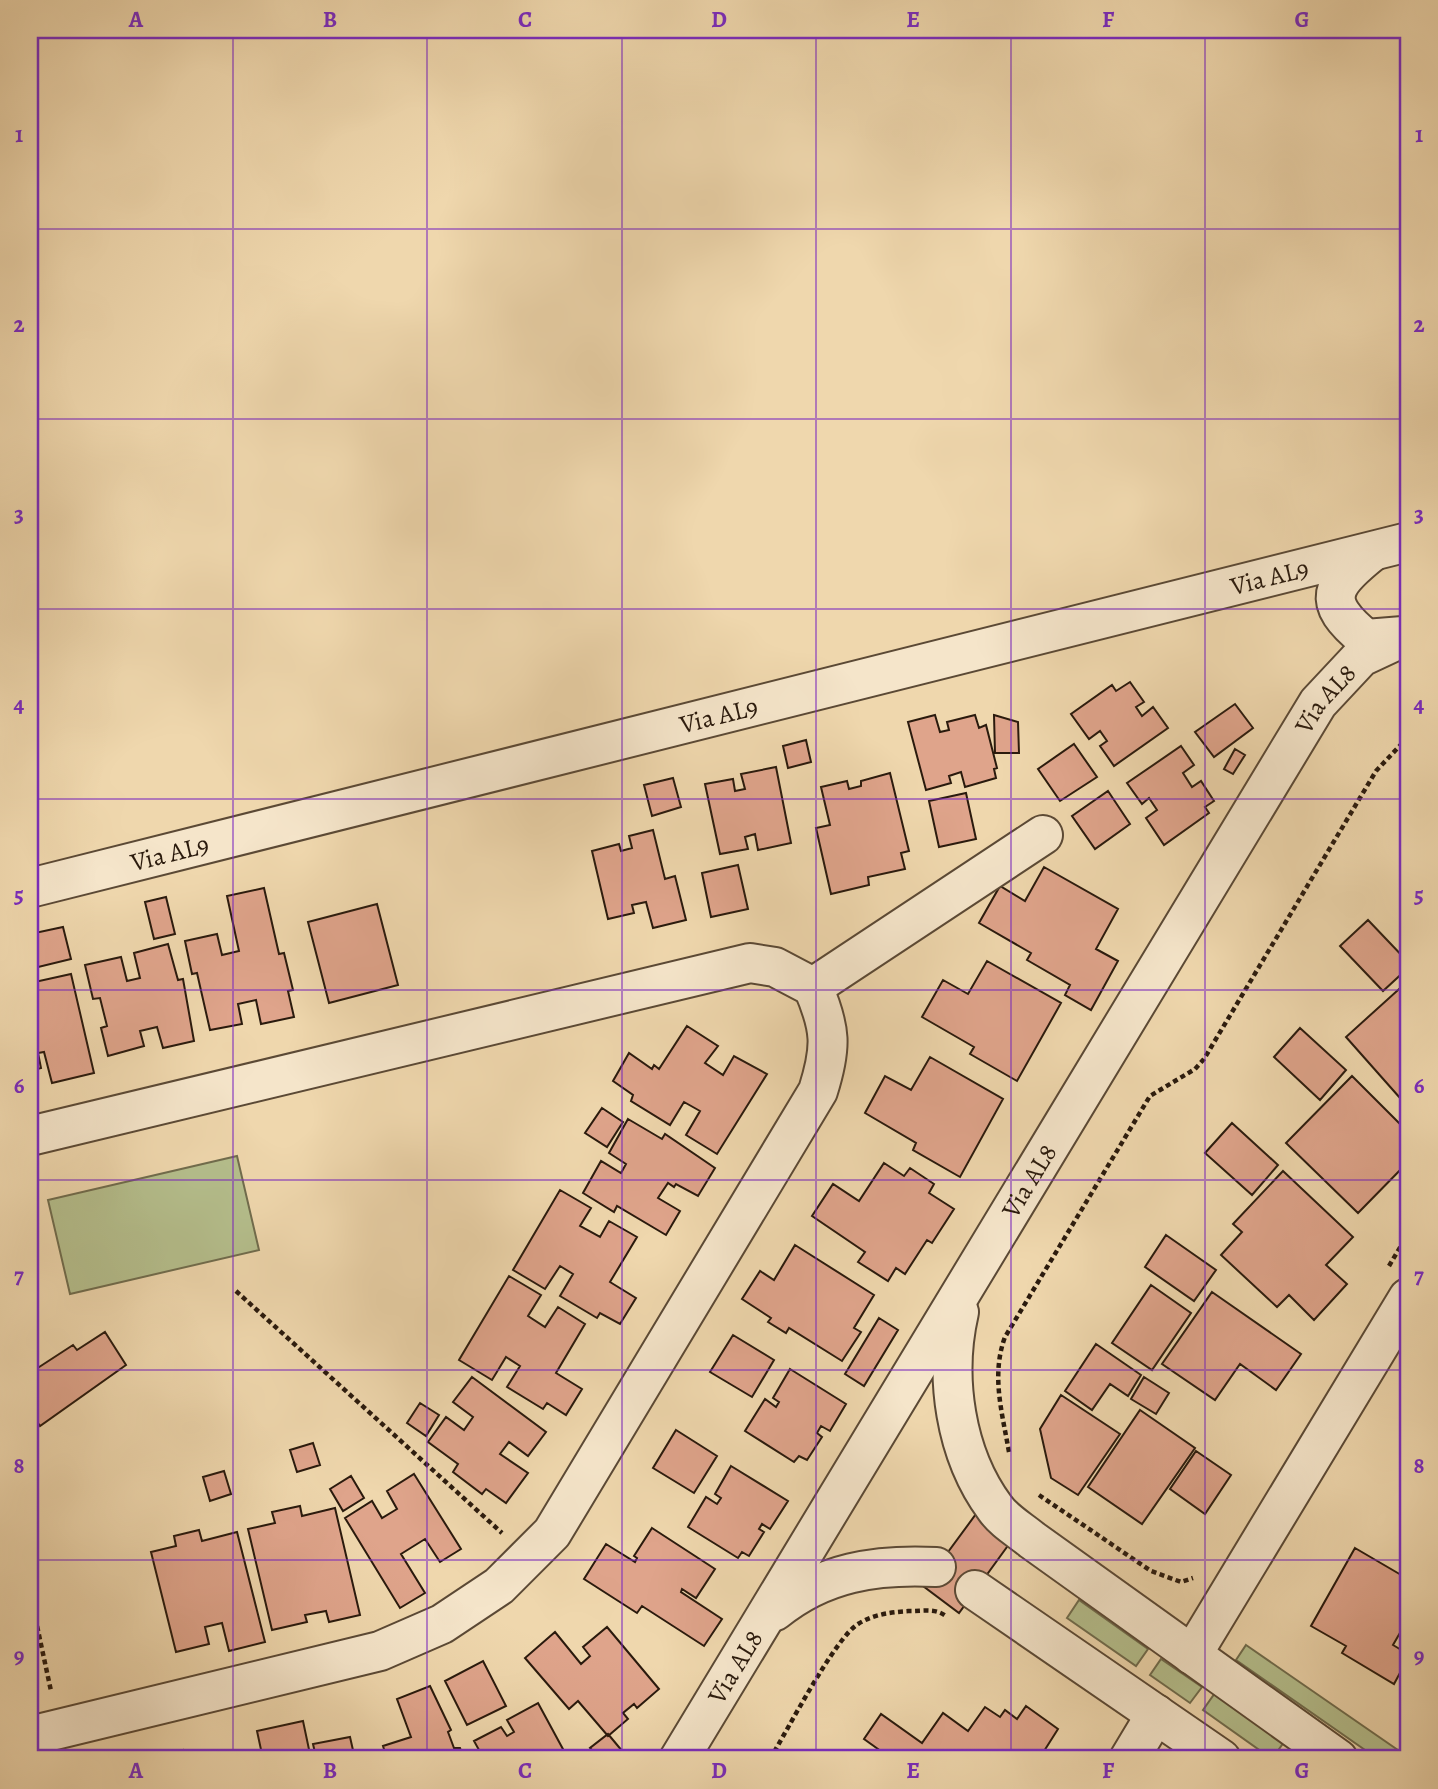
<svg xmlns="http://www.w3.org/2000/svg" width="1438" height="1789" font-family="Alegreya,serif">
  <rect width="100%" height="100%" fill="#efd7ad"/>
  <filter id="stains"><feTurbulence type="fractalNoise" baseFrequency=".00286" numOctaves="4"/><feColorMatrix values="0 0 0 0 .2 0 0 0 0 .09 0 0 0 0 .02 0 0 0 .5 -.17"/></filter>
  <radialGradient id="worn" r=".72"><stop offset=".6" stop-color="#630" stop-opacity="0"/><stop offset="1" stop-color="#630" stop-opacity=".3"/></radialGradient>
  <!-- green -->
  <path fill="#b5bf8d" stroke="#706c4d" stroke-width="2" d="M237 1156 259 1250 70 1294 48 1200Z
    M1079 1600 1148 1649 1136 1666 1067 1618Z
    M1246 1645 1408 1757V1759H1378L1236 1660Z
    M1161 1659 1202 1687 1190 1703 1150 1675Z
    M1215 1693 1284 1742 1272 1759 1203 1710Z"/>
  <!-- building -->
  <path fill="#dfa48b" stroke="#2a1a0d" stroke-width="2" d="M1130 682 1144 702 1136 707 1142 716 1153 707 1168 728 1114 766 1100 746 1107 741 1100 731 1089 739 1071 714 1112 685 1116 691Z
    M1235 704 1253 728 1214 757 1195 732Z
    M935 715 940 732 949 730 947 722 975 715 979 728 986 725 997 768 994 769 996 778 965 787 961 772 949 776 951 783 926 790 908 722Z
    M994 715 1018 722 1019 753H995Z
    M806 740 811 762 788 768 783 746Z
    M1074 744 1097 777 1060 801 1038 769Z
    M1181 746 1194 765 1183 773 1192 787 1201 781 1214 801 1205 807 1209 813 1164 845 1146 818 1157 810 1149 798 1142 804 1127 783Z
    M1235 749 1245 755 1233 774 1224 769Z
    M776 767 791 843 758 850 755 834 745 837 748 849 720 854 705 784 733 779 735 791 745 789 741 774Z
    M890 773 909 851 901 853 905 869 868 877 869 885 831 894 816 828 830 825 821 787 847 781 849 789 861 786V781Z
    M673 778 681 807 652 816 644 785Z
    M1108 791 1130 824 1095 849 1072 816Z
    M966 793 976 839 939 847 929 801Z
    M653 830 665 879 675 876 686 920 653 928 646 902 632 905 634 913 608 919 592 851 619 844 621 851 632 848 629 836Z
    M738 865 748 909 711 917 702 873Z
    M1044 867 1118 909 1096 949 1118 961 1091 1010 1065 995 1070 985 1027 960 1031 953 979 923 1000 886 1025 901Z
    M264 888 279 954 284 953 293 990 288 991 294 1017 261 1024 256 1000 238 1004 242 1024 210 1030 197 973 192 974 185 941 217 934 222 955 239 951 227 896Z
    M166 897 175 934 154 939 145 902Z
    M377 904 398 985 329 1003 308 922Z
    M1368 920 1408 962V968L1383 991 1340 946Z
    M63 927 71 959 30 969V934Z
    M168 944 178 980 183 979 194 1041 163 1048 157 1027 140 1031 144 1046 108 1056 101 1028 107 1026 100 998 93 999 85 965 121 957 127 981 140 978 134 953Z
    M987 961 1061 1003 1017 1081 970 1054 974 1047 922 1017 943 980 968 994Z
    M71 974 94 1073 52 1083 44 1052 38 1053 41 1068 30 1071V983Z
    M1408 981V1107L1346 1037Z
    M687 1026 718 1046 705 1063 723 1075 734 1056 767 1074 717 1154 686 1135 700 1111 684 1102 670 1125 631 1101 633 1095 613 1081 629 1053 652 1069 654 1065 659 1069Z
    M1300 1028 1346 1070 1320 1100 1274 1057Z
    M930 1057 1003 1099 960 1177 913 1150 916 1143 865 1113 885 1076 911 1090Z
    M1352 1076 1408 1132V1162L1358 1213 1286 1143Z
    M602 1108 623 1122 607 1147 585 1133Z
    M628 1119 662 1139 665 1134 715 1168 698 1196 676 1184 674 1187 668 1183 658 1198 680 1211 666 1235 617 1206 614 1212 583 1193 601 1161 621 1173 626 1164 609 1153Z
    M1232 1123 1278 1165 1252 1195 1205 1153Z
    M884 1163 904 1176 910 1168 934 1184 929 1193 954 1209 932 1243 927 1240 905 1274 896 1268 888 1281 858 1262 865 1252 812 1216 833 1184 859 1201Z
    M1283 1171 1353 1237 1326 1265 1347 1284 1314 1320 1289 1295 1277 1307 1221 1255 1242 1232 1233 1224Z
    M560 1190 591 1208 580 1226 600 1237 609 1221 637 1237 610 1282 636 1298 620 1324 600 1313 597 1318 560 1296 573 1274 560 1266 545 1289 513 1270Z
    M1166 1235 1216 1270 1194 1301 1145 1267Z
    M795 1245 874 1295 854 1328 861 1332 842 1361 789 1328 786 1333 768 1322 771 1318 742 1299 760 1271 774 1280Z
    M509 1276 541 1295 528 1316 545 1327 558 1307 585 1324 556 1373 582 1389 566 1415 547 1403 543 1409 507 1387 520 1366 506 1357 492 1380 459 1360Z
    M1151 1285 1191 1313 1152 1370 1112 1343Z
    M1212 1292 1301 1354 1276 1390 1240 1364 1215 1400 1162 1364Z
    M879 1318 898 1330 864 1386 845 1374Z
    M105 1332 126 1365 40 1426 38 1423 30 1428V1373L73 1345 77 1350Z
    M733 1335 774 1360 752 1397 710 1372Z
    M1096 1344 1141 1375 1128 1396 1110 1384 1092 1410 1065 1391Z
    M790 1369 846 1404 830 1431 821 1426 817 1433 822 1437 807 1460 799 1456 794 1462 745 1431 765 1399 776 1407 779 1402 773 1398Z
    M472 1377 546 1432 528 1456 509 1442 500 1454 528 1473 506 1503 486 1489 482 1494 453 1472 458 1464 428 1442 446 1417 464 1430 473 1417 453 1402Z
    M1144 1377 1169 1393 1156 1414 1131 1399Z
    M1061 1395 1120 1434 1078 1495 1051 1478 1040 1429Z
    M420 1403 439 1415 426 1436 407 1423Z
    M1140 1410 1195 1448 1142 1524 1088 1487Z
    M676 1430 717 1456 694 1493 653 1468Z
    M313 1443 320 1465 297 1472 290 1450Z
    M1196 1451 1231 1475 1205 1514 1170 1489Z
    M731 1466 788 1501 770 1529 762 1524 759 1529 764 1532 749 1556 742 1552 738 1558 688 1527 706 1497 717 1504 721 1498 715 1494Z
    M224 1471 231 1494 210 1501 203 1477Z
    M414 1474 461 1549 440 1562 425 1539 401 1554 425 1593 400 1608 345 1518 372 1501 382 1518 397 1509 387 1491Z
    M351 1476 364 1498 343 1511 330 1489Z
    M300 1506 302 1516 335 1508 360 1615 329 1622 326 1611 305 1615 307 1622 272 1630 248 1529 275 1523 272 1512Z
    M976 1514 1012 1540 959 1613 923 1586Z
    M652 1528 715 1569 696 1598 682 1589 681 1592 722 1619 704 1646 642 1606 637 1613 584 1579 606 1544 635 1562 637 1558 634 1556Z
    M199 1530 202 1541 237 1532 265 1642 229 1651 222 1623 205 1627 209 1644 176 1652 151 1552 176 1546 174 1536Z
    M1355 1548 1408 1579V1619L1393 1645 1408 1654V1658L1394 1684 1342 1653 1346 1646 1311 1626Z
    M607 1627 659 1689 637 1708 634 1704 623 1713 628 1719 608 1736 578 1701 569 1709 525 1658 555 1632 581 1664 590 1656 583 1647Z
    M483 1661 506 1706 467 1725 445 1681Z
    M430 1686 451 1730 448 1732 454 1748H460L464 1759H387L383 1746 411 1737 397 1699Z
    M538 1703 564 1751 556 1756 558 1759H484L474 1741 501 1727 507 1736 514 1732 507 1720Z
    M1026 1706 1058 1729 1039 1759H892L864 1739 881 1714 922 1743 943 1713 968 1731 985 1707 1000 1717 1005 1710 1017 1719Z
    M303 1721 311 1759 316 1757 313 1744 350 1737 355 1759H263L257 1731Z
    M608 1734 623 1752 615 1759H600L590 1748Z
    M183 1750 185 1759H143Z"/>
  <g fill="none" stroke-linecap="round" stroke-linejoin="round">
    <defs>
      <g id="minor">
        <path d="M1372 552C1331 585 1319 601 1366 639L1403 636"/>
        <path id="s1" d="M30 888 1408 542"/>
        <path d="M813 987 1043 835"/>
        <path d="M30 1136 750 963 775 967 813 987C831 1029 832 1047 818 1091L552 1533 499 1586 442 1624 380 1651 30 1736"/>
        <path d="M959 1312C944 1377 955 1454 995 1508 1004 1521 1020 1530 1032 1540L1338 1759"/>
        <path d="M975 1590 1221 1759"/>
        <path d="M775 1611C823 1572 876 1564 936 1567"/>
        <path d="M1192 1655 1408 1298"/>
        <path id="s2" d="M679 1759 1318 703 1361 657 1408 635"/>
        <path d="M1129 1759 1156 1714"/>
      </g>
    </defs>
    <!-- minor casing -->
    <use href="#minor" stroke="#5b4935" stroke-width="42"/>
    <!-- path -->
    <path stroke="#2a1a0d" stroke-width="4.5" stroke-dasharray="5 3.5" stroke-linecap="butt" d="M1389 1266 1408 1234
      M236 1291 502 1533
      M1009 1452C1002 1412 991 1375 1005 1337L1150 1096 1195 1069 1204 1059 1376 771 1408 737
      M1039 1495 1151 1571 1181 1582 1193 1578
      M30 1593 51 1691
      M770 1759C787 1731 835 1638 858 1624 874 1614 892 1612 910 1611 924 1611 935 1608 946 1616"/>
    <!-- minor -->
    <use href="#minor" stroke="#f5e5ca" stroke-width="38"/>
  </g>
  <!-- grid -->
  <path fill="none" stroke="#7b2cbf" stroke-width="2" stroke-opacity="0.55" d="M233 30V1759M427 30V1759M622 30V1759M816 30V1759M1011 30V1759M1205 30V1759M30 229H1408M30 419H1408M30 609H1408M30 799H1408M30 990H1408M30 1180H1408M30 1370H1408M30 1560H1408"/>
  <g text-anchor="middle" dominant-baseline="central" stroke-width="5" stroke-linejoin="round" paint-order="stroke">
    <!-- street labels -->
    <g font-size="26" fill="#2a1a0d" stroke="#f5e5ca">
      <text stroke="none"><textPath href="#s1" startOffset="1278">Via AL9</textPath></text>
      <text stroke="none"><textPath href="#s2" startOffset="1242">Via AL8</textPath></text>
      <text stroke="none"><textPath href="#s1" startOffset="710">Via AL9</textPath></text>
      <text stroke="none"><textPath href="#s1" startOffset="144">Via AL9</textPath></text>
      <text stroke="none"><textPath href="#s2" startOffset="676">Via AL8</textPath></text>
      <text stroke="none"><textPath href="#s2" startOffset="108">Via AL8</textPath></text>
    </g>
  </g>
  <!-- margin -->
  <rect width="1438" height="1789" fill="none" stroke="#efd7ad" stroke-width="77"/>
  <rect x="38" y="38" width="1362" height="1712" fill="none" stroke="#7b2cbf" stroke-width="2.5"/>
  <g font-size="23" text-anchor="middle" font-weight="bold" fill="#7b2cbf">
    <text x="136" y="27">A</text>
    <text x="330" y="27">B</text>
    <text x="525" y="27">C</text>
    <text x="719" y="27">D</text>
    <text x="913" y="27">E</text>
    <text x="1108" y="27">F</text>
    <text x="1302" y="27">G</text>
    <text x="19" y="142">1</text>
    <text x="1419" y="142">1</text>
    <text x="19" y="332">2</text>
    <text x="1419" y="332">2</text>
    <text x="19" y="522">3</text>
    <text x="1419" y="522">3</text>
    <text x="19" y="712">4</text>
    <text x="1419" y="712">4</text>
    <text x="19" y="902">5</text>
    <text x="1419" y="902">5</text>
    <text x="19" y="1093">6</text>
    <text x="1419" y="1093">6</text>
    <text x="19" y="1283">7</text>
    <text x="1419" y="1283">7</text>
    <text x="19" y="1473">8</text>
    <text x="1419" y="1473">8</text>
    <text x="19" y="1663">9</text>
    <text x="1419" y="1663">9</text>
    <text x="136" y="1778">A</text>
    <text x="330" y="1778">B</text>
    <text x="525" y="1778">C</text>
    <text x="719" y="1778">D</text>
    <text x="913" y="1778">E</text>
    <text x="1108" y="1778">F</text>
    <text x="1302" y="1778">G</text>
  </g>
  <rect width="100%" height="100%" filter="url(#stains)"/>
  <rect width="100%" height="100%" fill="url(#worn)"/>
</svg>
